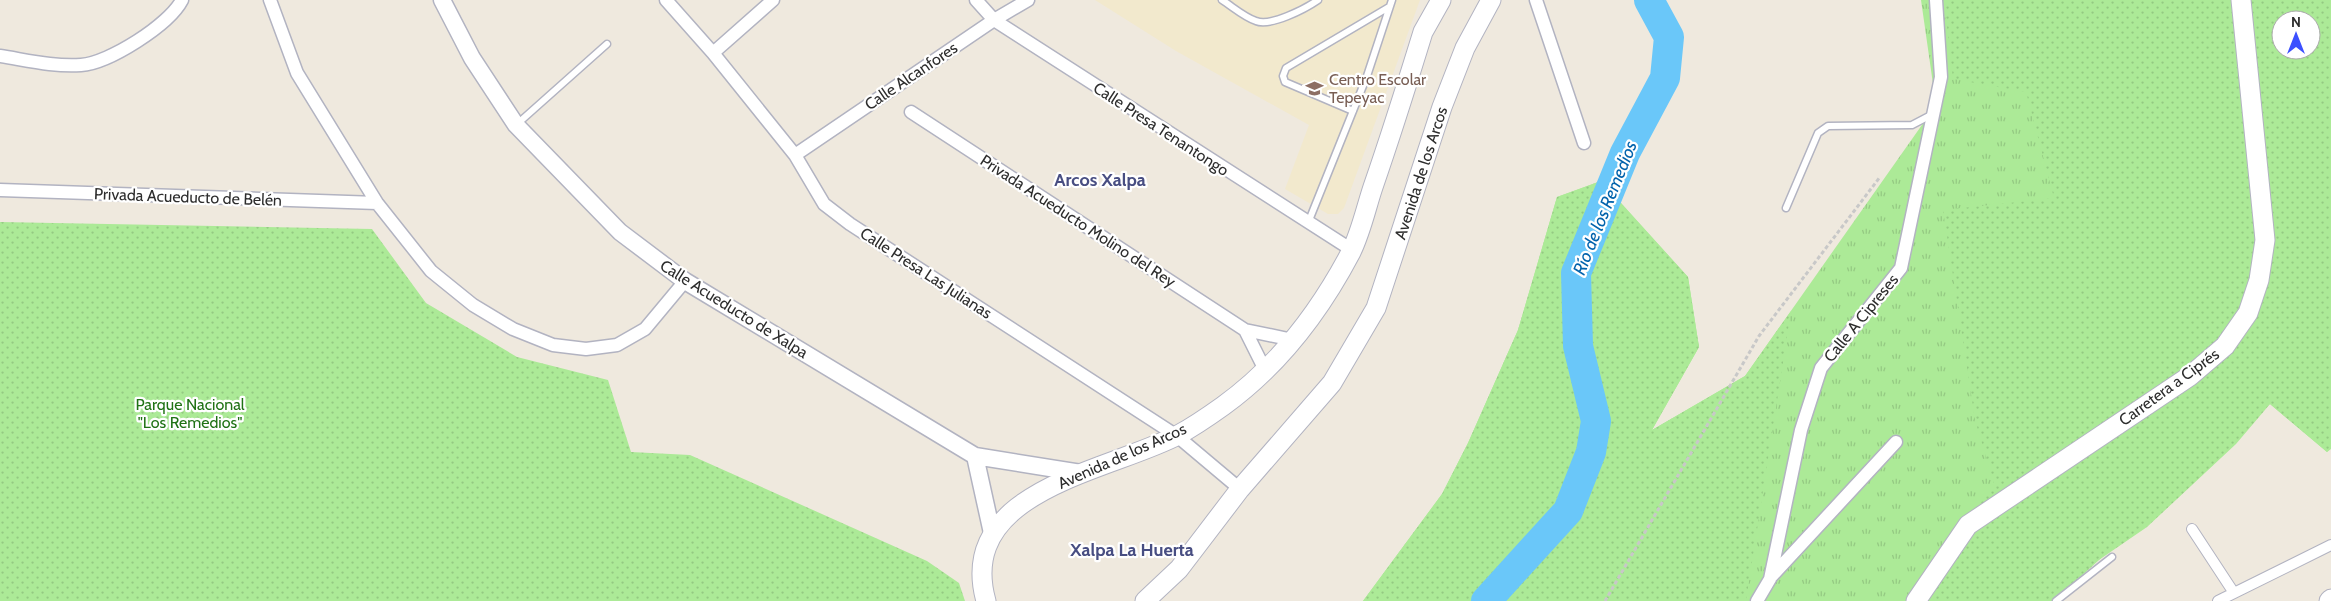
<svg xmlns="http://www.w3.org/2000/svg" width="2331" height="601" font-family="Cabin,sans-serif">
  <defs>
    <pattern id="grass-tufts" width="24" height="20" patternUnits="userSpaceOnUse" patternTransform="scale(1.25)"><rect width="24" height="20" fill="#acea97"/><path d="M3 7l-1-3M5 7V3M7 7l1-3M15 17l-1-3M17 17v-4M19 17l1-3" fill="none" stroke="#94c982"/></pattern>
    <pattern id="park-dots" width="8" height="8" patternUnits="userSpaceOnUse" patternTransform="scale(1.25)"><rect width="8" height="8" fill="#acea97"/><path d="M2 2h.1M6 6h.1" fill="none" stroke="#94c982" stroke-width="1.8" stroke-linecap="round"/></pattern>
  </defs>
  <rect width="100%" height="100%" fill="#efe9de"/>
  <!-- education -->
  <path fill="#f2e9cd" d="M1095 0H1420L1344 208 1338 214H1328L1285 189 1309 125 1176 51Z"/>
  <!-- grass -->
  <path fill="url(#grass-tufts)" fill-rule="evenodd" d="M1921 0H2331V448L2327 452 2270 404 2054 601H1363L1442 494 1468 443 1518 330 1557 197 1601 181 1688 277 1699 347 1652 430 1745 376 1936 105ZM2281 20H2311V50H2281Z"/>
  <!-- park -->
  <path fill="url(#park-dots)" fill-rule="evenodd" d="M1944 0H2331V449L2327 452 2270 404 2236 444 2147 527 2093 564 2053 601H1903L1959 523 1995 487 1975 420 1943 210 2054 198 2026 92 1953 79ZM2281 20H2311V50H2281Z
    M1601 181 1688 277 1699 347 1652 430 1745 376 1791 311 1746 601H1363L1442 494 1468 443 1518 330 1557 197Z
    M0 222 372 229 426 303 517 357 608 380 631 452 690 455 927 561 959 583 965 601H0Z"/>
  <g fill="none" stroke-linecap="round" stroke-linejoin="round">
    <!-- river -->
    <path stroke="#6ac7f9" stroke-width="30" d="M1486 601 1568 511 1591 452 1596 421 1578 346 1576 273 1625 153 1665 78 1669 37 1649 0"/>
    <defs>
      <path id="service" d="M1222 0C1233 7 1244 17 1256 21 1270 27 1305 9 1318 0
        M1353 111 1285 82 1283 76 1286 68 1389 7
        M516 125 607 44
        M1786 208 1818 133 1828 126 1912 125 1933 114
        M1308 223 1367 76 1392 0
        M2056 601 2112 557"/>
      <path id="pedestrian" d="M2192 529 2234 593
        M2218 601 2331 545"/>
      <path id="minor" d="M270 0 297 73 377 203 431 271 473 305 513 329 553 345 586 349 617 345 645 329 685 281
        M666 0 713 53 795 155 824 204 850 224 1177 436 1240 489
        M976 0 994 20 1352 250
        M1536 0 1584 143
        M713 53 773 0
        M0 56C26 60 54 67 81 65 109 63 169 25 182 0
        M911 112 1245 330 1293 340
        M795 155 994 20 1028 0
        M0 190 377 203
        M1245 330 1265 370
        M1771 577 1896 442
        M1757 601 1770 579 1801 430 1821 368 1901 268 1941 77 1936 0"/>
      <path id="tertiary" d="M442 0 472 58 516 125 620 232 685 281 975 456 1081 473
        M975 456 992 533"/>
      <path id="secondary" d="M986 601C955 490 1110 471 1178 435 1193 427 1209 416 1223 406 1277 367 1320 311 1351 252 1361 232 1366 208 1373 187 1391 135 1407 84 1423 32L1441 0
        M1145 601 1179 569 1240 489 1332 383 1376 308 1442 107 1465 48 1491 0
        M1916 601 1968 525 2190 376 2225 346 2248 313 2259 280 2265 240 2241 0
        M2329 601 2331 599"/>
    </defs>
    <!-- service casing -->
    <use href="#service" stroke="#b2b3c1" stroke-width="9"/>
    <!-- pedestrian casing -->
    <use href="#pedestrian" stroke="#b2b3c1" stroke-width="12"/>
    <!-- minor casing -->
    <use href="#minor" stroke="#b2b3c1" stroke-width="15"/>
    <!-- tertiary casing -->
    <use href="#tertiary" stroke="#b2b3c1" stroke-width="19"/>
    <!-- secondary casing -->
    <use href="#secondary" stroke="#b2b3c1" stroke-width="21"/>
    <!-- path -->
    <path stroke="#c8c8c8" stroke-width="3" stroke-dasharray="4 2.5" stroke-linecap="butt" d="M1605 601 1759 336 1880 177"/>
    <!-- service -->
    <use href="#service" stroke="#fff" stroke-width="6"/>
    <!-- pedestrian -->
    <use href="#pedestrian" stroke="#fff" stroke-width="10"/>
    <!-- minor -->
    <use href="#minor" stroke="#fff" stroke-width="12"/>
    <!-- tertiary -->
    <use href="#tertiary" stroke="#fff" stroke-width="16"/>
    <!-- secondary -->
    <use href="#secondary" stroke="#fff" stroke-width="19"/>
  </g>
  <!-- icons -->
  <defs>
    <symbol id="school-bare" viewBox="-9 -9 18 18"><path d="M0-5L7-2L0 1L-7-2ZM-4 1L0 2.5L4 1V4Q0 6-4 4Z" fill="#8d6e63" stroke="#fff" stroke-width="2.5" paint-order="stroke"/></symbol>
  </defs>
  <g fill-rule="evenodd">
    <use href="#school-bare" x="1302" y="76" width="25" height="25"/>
  </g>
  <g text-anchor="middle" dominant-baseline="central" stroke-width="4.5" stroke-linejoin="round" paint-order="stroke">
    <!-- street labels -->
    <g font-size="16" fill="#2d2d2d" stroke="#fff">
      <text transform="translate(911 76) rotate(-34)">Calle Alcanfores</text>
      <text transform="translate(1161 129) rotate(33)">Calle Presa Tenantongo</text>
      <text transform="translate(1421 173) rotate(-72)">Avenida de los Arcos</text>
      <text transform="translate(188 197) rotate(2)">Privada Acueducto de Belén</text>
      <text transform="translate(1078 221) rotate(33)">Privada Acueducto Molino del Rey</text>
      <text transform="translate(926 273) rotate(33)">Calle Presa Las Julianas</text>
      <text transform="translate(734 309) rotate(32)">Calle Acueducto de Xalpa</text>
      <text transform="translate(1861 318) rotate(-51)">Calle A Cipreses</text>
      <text transform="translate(2169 387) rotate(-36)">Carretera a Ciprés</text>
      <text transform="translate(1122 456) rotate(-24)">Avenida de los Arcos</text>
    </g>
    <!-- education labels -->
    <g font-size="16" fill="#785e54" stroke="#fff" text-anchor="start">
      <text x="1329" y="79">Centro Escolar<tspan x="1329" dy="18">Tepeyac</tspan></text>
    </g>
    <!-- park labels -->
    <g font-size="16" fill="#207215" stroke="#fff">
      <text x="190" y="404">Parque Nacional<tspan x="190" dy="18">"Los Remedios"</tspan></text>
    </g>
    <!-- neighbourhood labels -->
    <g font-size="18" font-weight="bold" fill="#484e82" stroke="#fff">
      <text x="1100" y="180">Arcos Xalpa</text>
      <text x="1132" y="550">Xalpa La Huerta</text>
    </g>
    <!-- water labels -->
    <g font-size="18" font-style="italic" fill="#0263ac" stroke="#fff">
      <text transform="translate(1605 208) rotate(-68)">Río de los Remedios</text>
    </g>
  </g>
  <!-- north arrow -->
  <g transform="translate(2296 35)"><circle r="24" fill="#ffffff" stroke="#ababab"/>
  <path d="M0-4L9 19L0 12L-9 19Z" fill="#3c50ff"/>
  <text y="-8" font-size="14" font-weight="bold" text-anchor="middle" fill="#2d2d2d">N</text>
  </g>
</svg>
